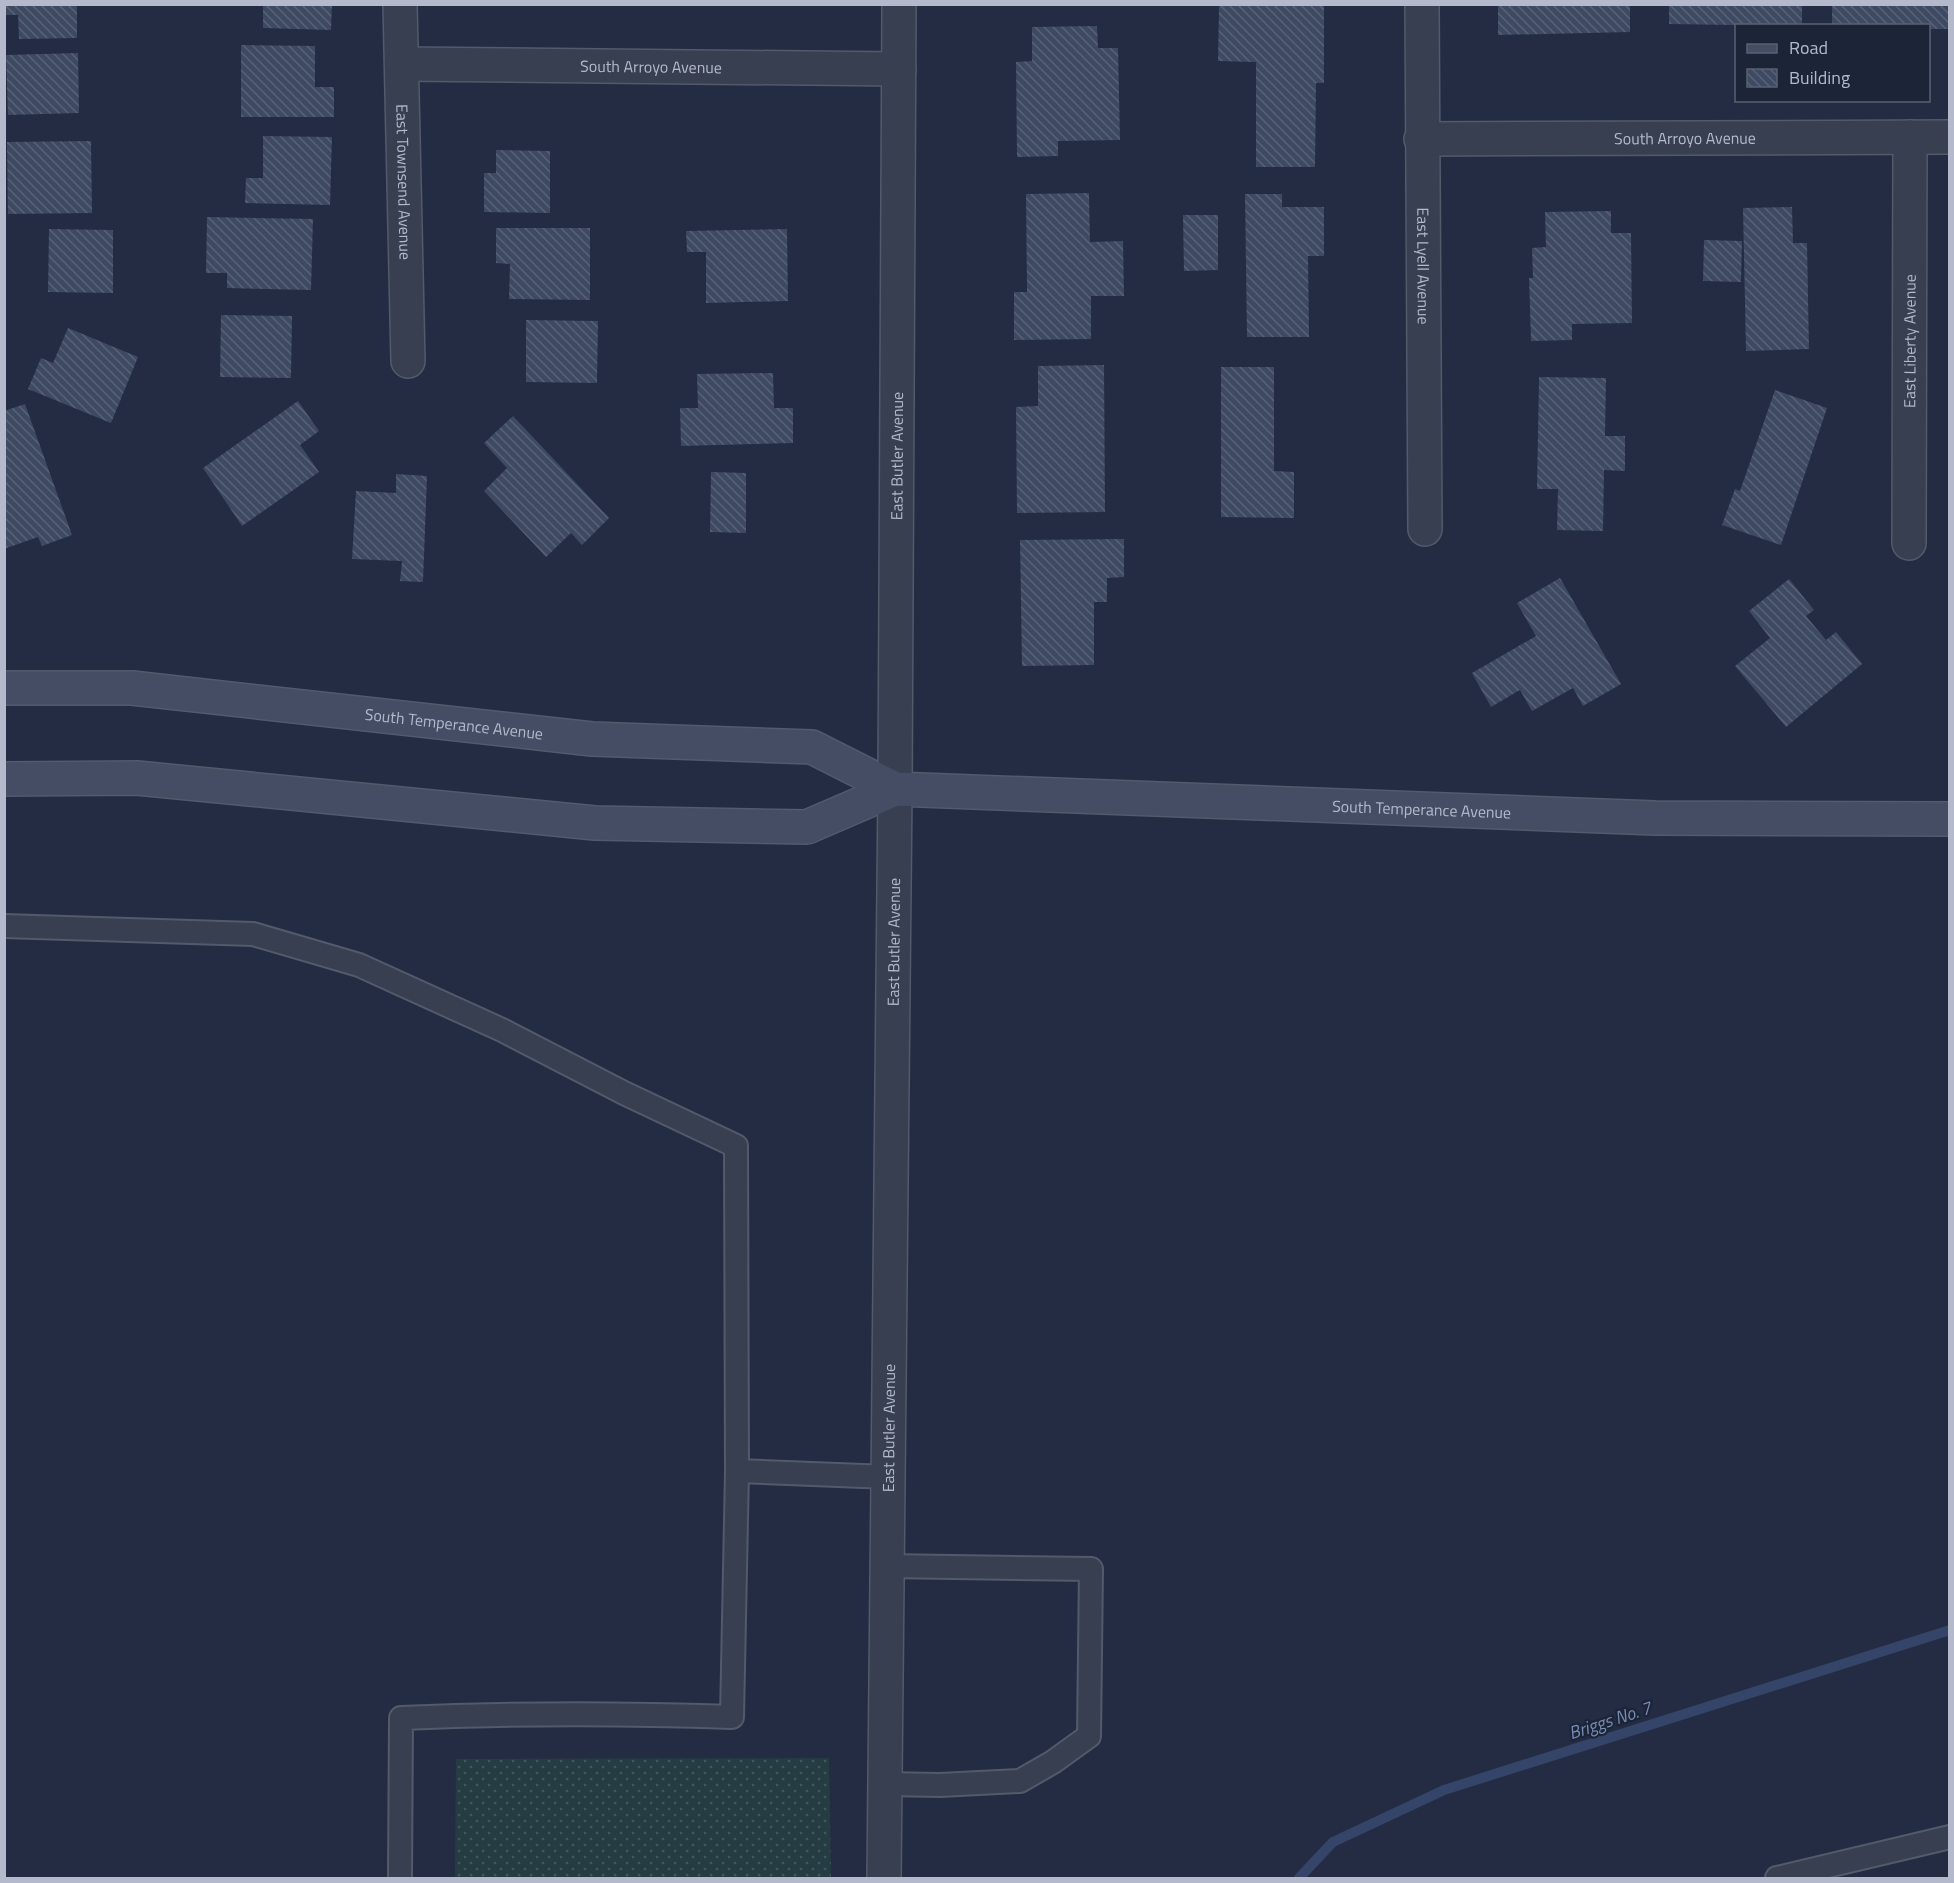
<svg xmlns="http://www.w3.org/2000/svg" width="1954" height="1883" font-family="'Titillium Web',sans-serif">
  <defs>
    <pattern id="grass-dots" width="8" height="8" patternUnits="userSpaceOnUse" patternTransform="scale(1.5)"><rect width="8" height="8" fill="#253c43"/><path d="M2 2h.1M6 6h.1" fill="none" stroke="#42565d" stroke-width="1.8" stroke-linecap="round"/></pattern>
    <pattern id="building-back-hatch" width="6" height="6" patternUnits="userSpaceOnUse" patternTransform="scale(1.5)"><rect width="6" height="6" fill="#3e4962"/><path d="M-1 5l2 2M0 0l6 6M5-1l2 2" fill="none" stroke="#586177"/></pattern>
  </defs>
  <rect width="100%" height="100%" fill="#232c42"/>
  <!-- grass -->
  <path fill="url(#grass-dots)" d="M829 1758 831 1878H455L456 1759Z"/>
  <g fill="none" stroke-linecap="round" stroke-linejoin="round">
    <!-- stream -->
    <path stroke="#35456a" stroke-width="10" d="M1299 1878 1333 1842 1444 1790 1950 1630"/>
  </g>
  <!-- building -->
  <path fill="url(#building-back-hatch)" d="M6 4H77V38L19 39 18 15H6Z
    M263 4H332L331 30 263 28Z
    M1498 4H1630V32L1498 35Z
    M1669 4H1802V26L1669 24Z
    M1832 4H1950V29H1928V26H1832Z
    M1219 6H1324V83H1316L1315 167H1256V62L1218 61Z
    M1097 26 1098 48H1118L1120 140 1058 141V156L1017 157 1016 62 1032 61V27Z
    M241 45 315 46V87H334V117H241Z
    M78 53 79 113 8 115 6 55Z
    M263 136 332 137 330 205 245 203 246 178H263Z
    M91 141 92 213 8 214 7 142Z
    M496 150 550 151V213L484 212V173H496Z
    M1089 193 1090 242 1123 241 1124 296H1091V339L1014 340V292H1027L1026 194Z
    M1245 194H1282V207H1324V256H1308L1309 337H1247Z
    M1792 207 1793 243H1807L1809 349 1746 351 1743 208Z
    M1611 211V233H1631L1632 323 1572 324V340L1531 341 1529 278H1533L1532 248 1546 247 1545 212Z
    M1183 215H1218V270L1184 271Z
    M207 217 313 219 311 290 227 288V273H206Z
    M496 228H590V300L509 299 510 264 496 263Z
    M49 229 113 230V293L48 292Z
    M787 229 788 301 706 303V252H687L686 231Z
    M1704 240 1742 241 1741 282 1703 281Z
    M221 315 292 316 291 378 220 377Z
    M526 320 598 321 597 383 526 382Z
    M68 328 138 357 111 423 28 389 41 358 53 363Z
    M1104 365 1105 512 1017 513 1016 407 1038 406V366Z
    M1221 367H1274V471L1294 472V518L1221 517Z
    M773 373 774 408H793V443L681 446 680 408H698L697 374Z
    M1539 377 1606 378 1605 436H1625V471L1604 470 1603 531 1557 530 1558 489H1537Z
    M1775 390 1827 408 1781 545 1722 525 1735 489 1740 491Z
    M298 401 319 431 300 445 319 472 242 526 203 468Z
    M25 404 72 535 42 546 38 537 4 549V411Z
    M513 416 609 518 582 545 571 533 546 557 484 491 507 468 484 443Z
    M711 472 746 473V533L710 532Z
    M396 474 427 476 423 582 400 581 402 561 352 559 356 491 396 493Z
    M1124 539V577L1107 578V602H1094V665L1022 666 1020 540Z
    M1560 578 1621 684 1583 706 1573 688 1532 711 1520 690 1491 707 1472 673 1536 636 1517 603Z
    M1789 579 1814 610 1806 616 1826 640 1836 632 1862 664 1786 727 1735 666 1770 638 1749 611Z"/>
  <g fill="none" stroke-linecap="round" stroke-linejoin="round">
    <defs>
      <path id="service" d="M4 926 253 934 359 965 502 1030 624 1093 736 1146 737 1471 888 1477
        M885 1784 940 1785 1020 1781 1053 1762 1089 1736 1091 1569 887 1566
        M400 1878 401 1718C512 1713 621 1713 732 1717L737 1471
        M1777 1878 1950 1837"/>
      <g id="minor">
        <path id="s1" d="M400 4 408 361"/>
        <path id="s2" d="M1422 4 1425 529"/>
        <path id="s3" d="M402 64 899 69"/>
        <path id="s4" d="M1421 139 1950 137"/>
        <path id="s5" d="M1909 543 1910 137"/>
      </g>
      <g id="tertiary">
        <path id="s6" d="M884 1878 895 789 899 4"/>
      </g>
      <g id="secondary">
        <path id="s7" d="M4 688H132L592 739 812 747 895 789 1655 818 1950 819"/>
        <path d="M4 779 137 778 595 823 807 827 895 789"/>
      </g>
    </defs>
    <!-- service casing -->
    <use href="#service" stroke="#525a6c" stroke-width="26"/>
    <!-- minor casing -->
    <use href="#minor" stroke="#525a6c" stroke-width="36"/>
    <!-- tertiary casing -->
    <use href="#tertiary" stroke="#525a6c" stroke-width="36"/>
    <!-- secondary casing -->
    <use href="#secondary" stroke="#525a6c" stroke-width="36"/>
    <!-- service -->
    <use href="#service" stroke="#373f51" stroke-width="22"/>
    <!-- minor -->
    <use href="#minor" stroke="#373f51" stroke-width="33"/>
    <!-- tertiary -->
    <use href="#tertiary" stroke="#373f51" stroke-width="33"/>
    <!-- secondary -->
    <use href="#secondary" stroke="#454d65" stroke-width="33"/>
  </g>
  <g text-anchor="middle" dominant-baseline="central" stroke-width="4.5" stroke-linejoin="round" paint-order="stroke">
    <!-- street labels -->
    <g font-size="16" fill="#b4bacc" stroke="#1c2437">
      <text stroke="none"><textPath href="#s3" startOffset="249">South Arroyo Avenue</textPath></text>
      <text stroke="none"><textPath href="#s4" startOffset="264">South Arroyo Avenue</textPath></text>
      <text stroke="none"><textPath href="#s1" startOffset="178">East Townsend Avenue</textPath></text>
      <text stroke="none"><textPath href="#s2" startOffset="262">East Lyell Avenue</textPath></text>
      <text stroke="none"><textPath href="#s5" startOffset="202">East Liberty Avenue</textPath></text>
      <text stroke="none"><textPath href="#s6" startOffset="1422">East Butler Avenue</textPath></text>
      <text stroke="none"><textPath href="#s7" startOffset="452">South Temperance Avenue</textPath></text>
      <text stroke="none"><textPath href="#s7" startOffset="1431">South Temperance Avenue</textPath></text>
      <text stroke="none"><textPath href="#s6" startOffset="936">East Butler Avenue</textPath></text>
      <text stroke="none"><textPath href="#s6" startOffset="450">East Butler Avenue</textPath></text>
    </g>
    <!-- water labels -->
    <g font-size="18" font-style="italic" fill="#798cb6" stroke="#1c2437">
      <text transform="translate(1610 1720) rotate(-18)">Briggs No. 7</text>
    </g>
  </g>
  <!-- border -->
  <rect width="1954" height="1883" fill="none" stroke="#b4bacc" stroke-width="12"/>
  <!-- legend -->
  <rect x="1735" y="24" width="195" height="78" fill="#1c2437" stroke="#596073" stroke-width="1.5"/>
  <rect x="1747" y="44" width="30" height="9" fill="#454d65" stroke="#596073" stroke-width="1.5"/>
  <text x="1789" y="54" font-size="18" fill="#b4bacc">Road</text>
  <rect x="1747" y="69" width="30" height="18" fill="url(#building-back-hatch)" stroke="#596073" stroke-width="1.5"/>
  <text x="1789" y="84" font-size="18" fill="#b4bacc">Building</text>
</svg>
